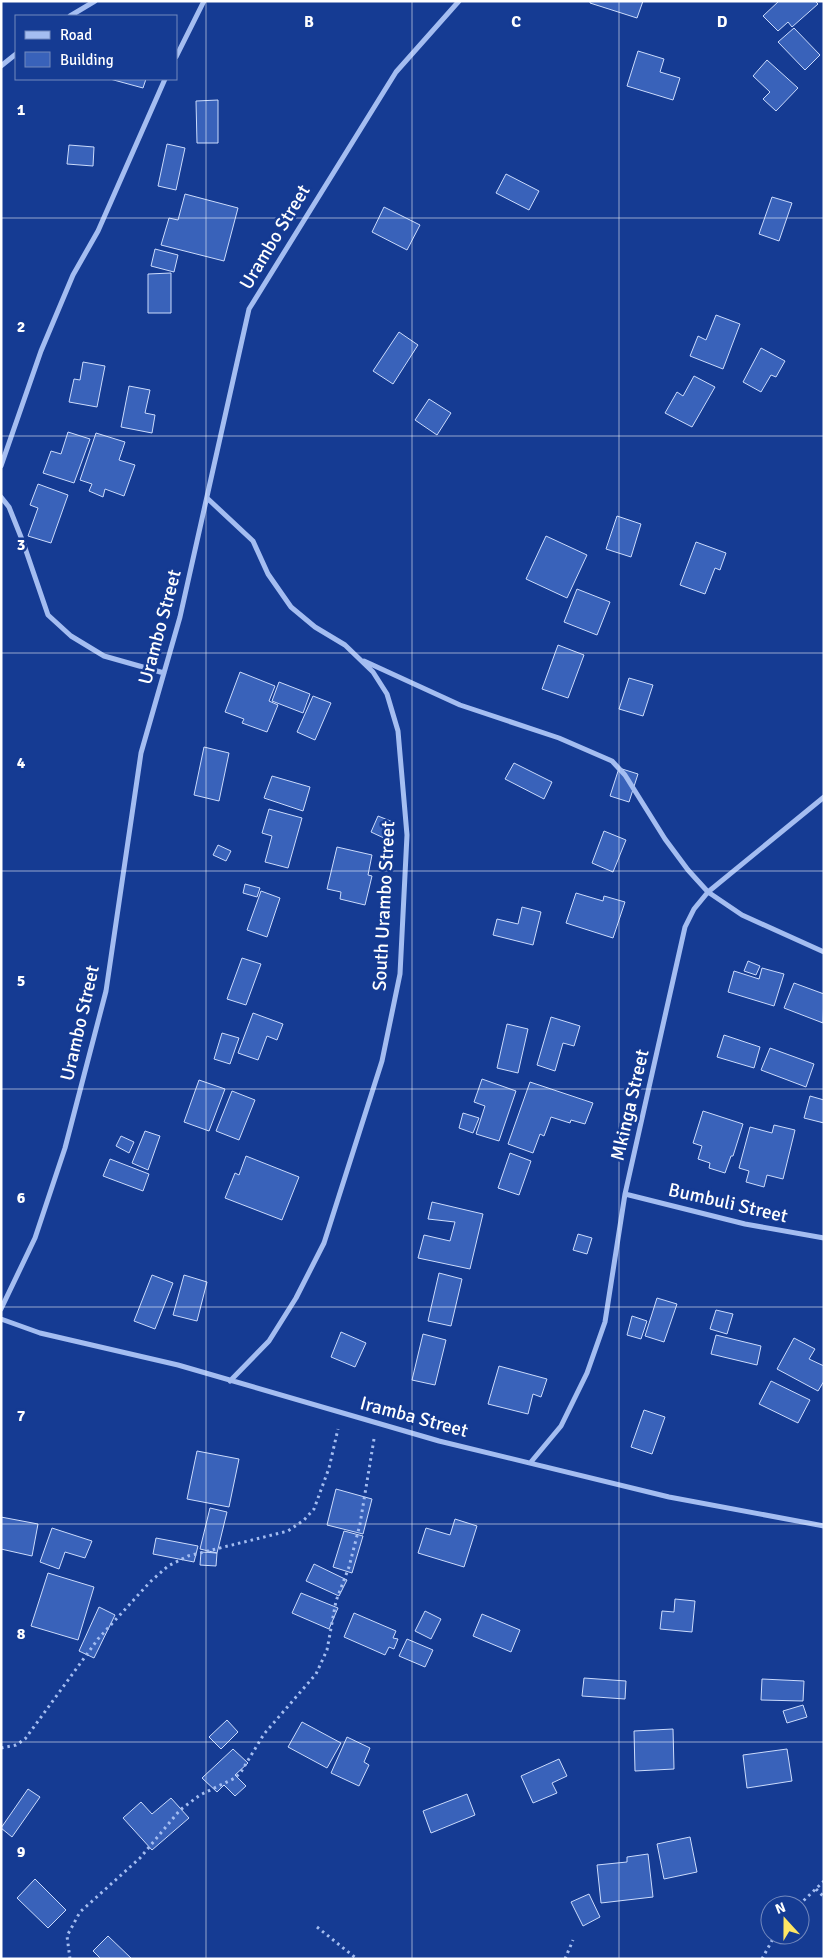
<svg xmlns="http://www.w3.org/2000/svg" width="825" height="1960" font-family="Signika,sans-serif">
  <rect width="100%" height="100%" fill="#153b93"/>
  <!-- building -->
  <path fill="#3962ba" stroke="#cbdbfc" d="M590 1H643L637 18 590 3Z
    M779 1H815L818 4 792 27 788 22 778 31 763 16Z
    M794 28 820 55 805 70 778 42Z
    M638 51 664 59 660 72 680 78 673 100 627 86Z
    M767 60 798 88 776 111 763 99 770 92 753 76Z
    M110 79H146L143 88Z
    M218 100V143H197L196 101Z
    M167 144 185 148 176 190 158 186Z
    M69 145 94 147 93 166 67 164Z
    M506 174 539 191 529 210 496 193Z
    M185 194 238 208 224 261 161 245 169 218 178 220Z
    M772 197 792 203 779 241 759 234Z
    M384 207 420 225 407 250 372 232Z
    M155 249 178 255 174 272 151 266Z
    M171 273V313H148V274Z
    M716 315 740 324 723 369 690 356 698 336 706 340Z
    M399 332 418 345 393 384 373 371Z
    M761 348 785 361 776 377 771 375 761 392 743 382Z
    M83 362 105 366 97 407 69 402 74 379 80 380Z
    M694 376 715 387 692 427 665 413 677 392 683 396Z
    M129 386 150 390 145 413 155 415 152 433 121 427Z
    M429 399 451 413 437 435 415 420Z
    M68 432 90 439 74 483 43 473 51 451 61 454Z
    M96 433 125 442 119 460 135 465 124 496 105 489 103 497 89 491 92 484 80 480Z
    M38 484 68 495 51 543 28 536 38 508 30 505Z
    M617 516 641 524 631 557 606 549Z
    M546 536 587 555 567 598 526 579Z
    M696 542 726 553 720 570 715 568 705 594 680 585Z
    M577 589 610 602 597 635 564 622Z
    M558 645 584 655 568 698 542 689Z
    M240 672 275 686 269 701 278 705 267 732 242 723 244 719 225 712Z
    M629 678 653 685 643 716 619 709Z
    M279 682 310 694 303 713 272 701Z
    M313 696 331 703 315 740 297 732Z
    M204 747 229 753 219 801 194 795Z
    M514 763 552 782 544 799 505 779Z
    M619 768 638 774 629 802 610 796Z
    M272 776 310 787 303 811 264 798Z
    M269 809 302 818 288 868 265 862 272 836 262 833Z
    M378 816 393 822 386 839 371 832Z
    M604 831 626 840 613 872 592 863Z
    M218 845 231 851 226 861 213 855Z
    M337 847 372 855 368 875 372 876 365 905 340 899 341 892 327 889Z
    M245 884 260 888 257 897 243 893Z
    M261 891 280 898 267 937 247 930Z
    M576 893 603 901 604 896 625 902 613 938 566 923Z
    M522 907 541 912 533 945 493 935 497 919 518 924Z
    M242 958 261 964 246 1005 227 999Z
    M748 961 760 966 756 975 744 971Z
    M762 968 784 974 774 1006 728 992 734 971 759 979Z
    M794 983 824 994 823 1023 784 1008Z
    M253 1013 283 1024 277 1040 267 1036 258 1060 238 1053Z
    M551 1017 580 1026 574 1046 563 1043 555 1071 537 1065Z
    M507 1024 528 1029 518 1073 497 1068Z
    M222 1033 239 1038 230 1064 214 1059Z
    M724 1035 760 1047 754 1068 717 1057Z
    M770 1048 814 1064 806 1087 761 1070Z
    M482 1079 516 1091 499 1141 476 1134 485 1106 474 1102Z
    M199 1080 225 1089 209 1131 184 1122Z
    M530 1082 593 1103 585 1124 571 1120 570 1123 551 1117 544 1136 540 1134 533 1153 508 1144Z
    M232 1091 255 1100 239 1140 216 1131Z
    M810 1096 824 1100V1123L804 1118Z
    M703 1111 743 1124 733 1156H731L725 1173 709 1168 710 1163 698 1159 702 1146 693 1143Z
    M463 1113 479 1118 473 1133 459 1128Z
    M774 1125 795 1130 783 1179 767 1175 764 1187 746 1182 749 1171 739 1168 750 1127 772 1133Z
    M145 1131 160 1136 148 1170 132 1163Z
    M121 1136 134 1142 129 1153 116 1146Z
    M510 1153 531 1161 519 1195 498 1188Z
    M246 1156 299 1177 282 1220 225 1198 235 1173 239 1175Z
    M110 1159 149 1174 143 1191 103 1176Z
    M432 1202 483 1214 470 1269 418 1258 424 1235 450 1241 455 1222 428 1219Z
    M578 1234 592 1238 587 1254 573 1250Z
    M439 1273 462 1279 451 1326 428 1321Z
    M152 1275 173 1283 155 1329 134 1321Z
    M184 1275 207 1282 197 1321 173 1315Z
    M657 1298 677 1304 664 1342 645 1336Z
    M716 1310 733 1314 727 1334 710 1329Z
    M632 1316 647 1321 641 1339 627 1335Z
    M341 1332 366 1343 355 1367 331 1357Z
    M423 1334 446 1340 435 1385 412 1380Z
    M716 1335 761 1346 757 1365 711 1354Z
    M794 1338 815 1349 809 1359 824 1366V1381L818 1391 777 1369Z
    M499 1366 547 1379 541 1397 533 1394 528 1414 488 1404Z
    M771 1381 810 1400 798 1423 759 1404Z
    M644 1410 665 1417 652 1454 631 1447Z
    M197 1451 239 1459 229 1507 187 1499Z
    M336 1489 372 1499 363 1534 327 1525Z
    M210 1508 227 1512 217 1553 200 1549Z
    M1 1517 38 1524 32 1556 1 1549Z
    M455 1519 477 1526 464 1567 418 1553 426 1528 450 1535Z
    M52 1528 92 1541 85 1558 65 1552 59 1569 40 1562Z
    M344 1531 363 1536 352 1573 333 1567Z
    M156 1538 198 1546 194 1562 153 1554Z
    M201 1552 217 1553 216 1566 200 1565Z
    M314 1564 347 1580 339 1596 306 1581Z
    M48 1573 94 1587 78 1640 31 1626Z
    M301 1593 338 1608 329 1629 292 1613Z
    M675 1599 695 1601 692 1632 660 1629 662 1611 674 1612Z
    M99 1607 115 1615 94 1658 79 1651Z
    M425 1611 441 1619 431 1639 415 1631Z
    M354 1613 396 1631 393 1638 398 1639 394 1649 389 1647 385 1655 344 1637Z
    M482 1614 520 1630 511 1652 473 1636Z
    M407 1639 433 1650 425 1667 399 1656Z
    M584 1678 626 1681 625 1699 582 1696Z
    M762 1679 804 1681 803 1701 761 1700Z
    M803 1705 807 1717 787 1723 783 1711Z
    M227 1720 238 1732 221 1749 209 1737Z
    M302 1722 341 1743 327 1768 288 1747Z
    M673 1729 674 1769 635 1771 634 1731Z
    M347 1737 370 1748 364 1762 369 1765 359 1786 331 1773Z
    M233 1749 248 1763 235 1775 246 1786 235 1796 224 1785 217 1792 202 1778Z
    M787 1749 792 1781 747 1788 743 1755Z
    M559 1759 567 1776 552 1783 557 1793 533 1803 521 1776Z
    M28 1789 40 1797 12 1837 1 1828Z
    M467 1794 475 1815 431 1833 423 1811Z
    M171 1798 189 1818 152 1850 123 1818 141 1802 152 1814Z
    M690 1837 697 1872 664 1879 657 1844Z
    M648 1854 653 1897 601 1903 597 1865 627 1862V1857Z
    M35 1879 66 1910 48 1928 17 1898Z
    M589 1894 600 1917 583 1926 571 1902Z
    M108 1936 132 1959H101L93 1951Z"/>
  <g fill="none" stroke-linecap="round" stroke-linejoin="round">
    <!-- path -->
    <path stroke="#a4bdf1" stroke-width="3" stroke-dasharray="2.5 4" stroke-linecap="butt" d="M1 1748 16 1745 25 1739 98 1639 150 1582 168 1566 188 1556 288 1531 304 1520 314 1509 329 1468 338 1429
      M816 1889 824 1897
      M799 1905 824 1881
      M317 1927 357 1959
      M70 1959 67 1936 80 1912 140 1858 180 1810 200 1795 235 1778 241 1772 264 1734 316 1674 327 1650 336 1601 349 1567 360 1524 374 1439
      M565 1959 573 1940
      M762 1959 775 1935"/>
    <!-- street -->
    <path stroke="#a4bdf1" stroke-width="5" d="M70 16 95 1
      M176 57 204 1
      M1 66 16 54
      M1 466 41 351 73 275 98 231 165 79
      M1 497 9 507 23 542 48 615 71 636 104 656 164 673
      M207 498 253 541 268 574 291 607 315 627 345 645 373 672 387 694 398 731 407 835 400 974 382 1061 324 1243 296 1298 269 1341 230 1381
      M364 661 460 705 559 738 612 761 625 775 665 839 688 870 708 892 742 915 824 952
      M625 1194 745 1224 824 1238
      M1 1309 35 1238 65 1148 106 991 141 753 180 617 249 309 396 72 459 1
      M1 1319 40 1333 178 1365 439 1441 669 1497 824 1526
      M531 1462 561 1426 587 1373 605 1322 625 1194 685 927 694 909 708 892 824 797"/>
  </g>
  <!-- grid -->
  <path fill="none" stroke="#fff" stroke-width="1" stroke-opacity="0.55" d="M206 1V1959M412 1V1959M619 1V1959M1 218H824M1 436H824M1 653H824M1 871H824M1 1089H824M1 1307H824M1 1524H824M1 1742H824"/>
  <g text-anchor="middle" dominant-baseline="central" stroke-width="5" stroke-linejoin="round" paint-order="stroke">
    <!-- street labels -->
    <g font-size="19" fill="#fff" stroke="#153b93">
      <text transform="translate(275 237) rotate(-59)">Urambo Street</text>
      <text transform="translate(160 627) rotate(-75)">Urambo Street</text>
      <text transform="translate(384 906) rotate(-87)">South Urambo Street</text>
      <text transform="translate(80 1023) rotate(-77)">Urambo Street</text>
      <text transform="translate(630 1105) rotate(-77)">Mkinga Street</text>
      <text transform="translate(728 1203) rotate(13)">Bumbuli Street</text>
      <text transform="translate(414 1417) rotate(15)">Iramba Street</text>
    </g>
  </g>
  <g font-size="16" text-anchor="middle" font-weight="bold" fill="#fff" stroke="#153b93" stroke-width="5" stroke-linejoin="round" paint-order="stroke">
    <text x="309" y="27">B</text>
    <text x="516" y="27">C</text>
    <text x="722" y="27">D</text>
    <text x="21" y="115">1</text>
    <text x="21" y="332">2</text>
    <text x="21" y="550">3</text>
    <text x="21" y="768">4</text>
    <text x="21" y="986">5</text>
    <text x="21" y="1203">6</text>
    <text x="21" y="1421">7</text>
    <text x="21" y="1639">8</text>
    <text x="21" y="1857">9</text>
  </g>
  <!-- border -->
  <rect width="825" height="1960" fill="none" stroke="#ffffff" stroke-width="5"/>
  <!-- legend -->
  <rect x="15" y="15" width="162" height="65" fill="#153b93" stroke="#7389be"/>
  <rect x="25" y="31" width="25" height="8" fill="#a4bdf1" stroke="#7389be"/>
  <text x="60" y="40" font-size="15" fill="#ffffff">Road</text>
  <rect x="25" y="52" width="25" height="15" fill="#3962ba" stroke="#7389be"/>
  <text x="60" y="65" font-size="15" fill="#ffffff">Building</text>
  <!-- north arrow -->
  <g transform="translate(785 1920) rotate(339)"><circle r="24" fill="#153b93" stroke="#7389be"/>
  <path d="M0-4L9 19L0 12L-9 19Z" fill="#ffe764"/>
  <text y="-8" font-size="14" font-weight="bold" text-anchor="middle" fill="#ffffff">N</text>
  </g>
</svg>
